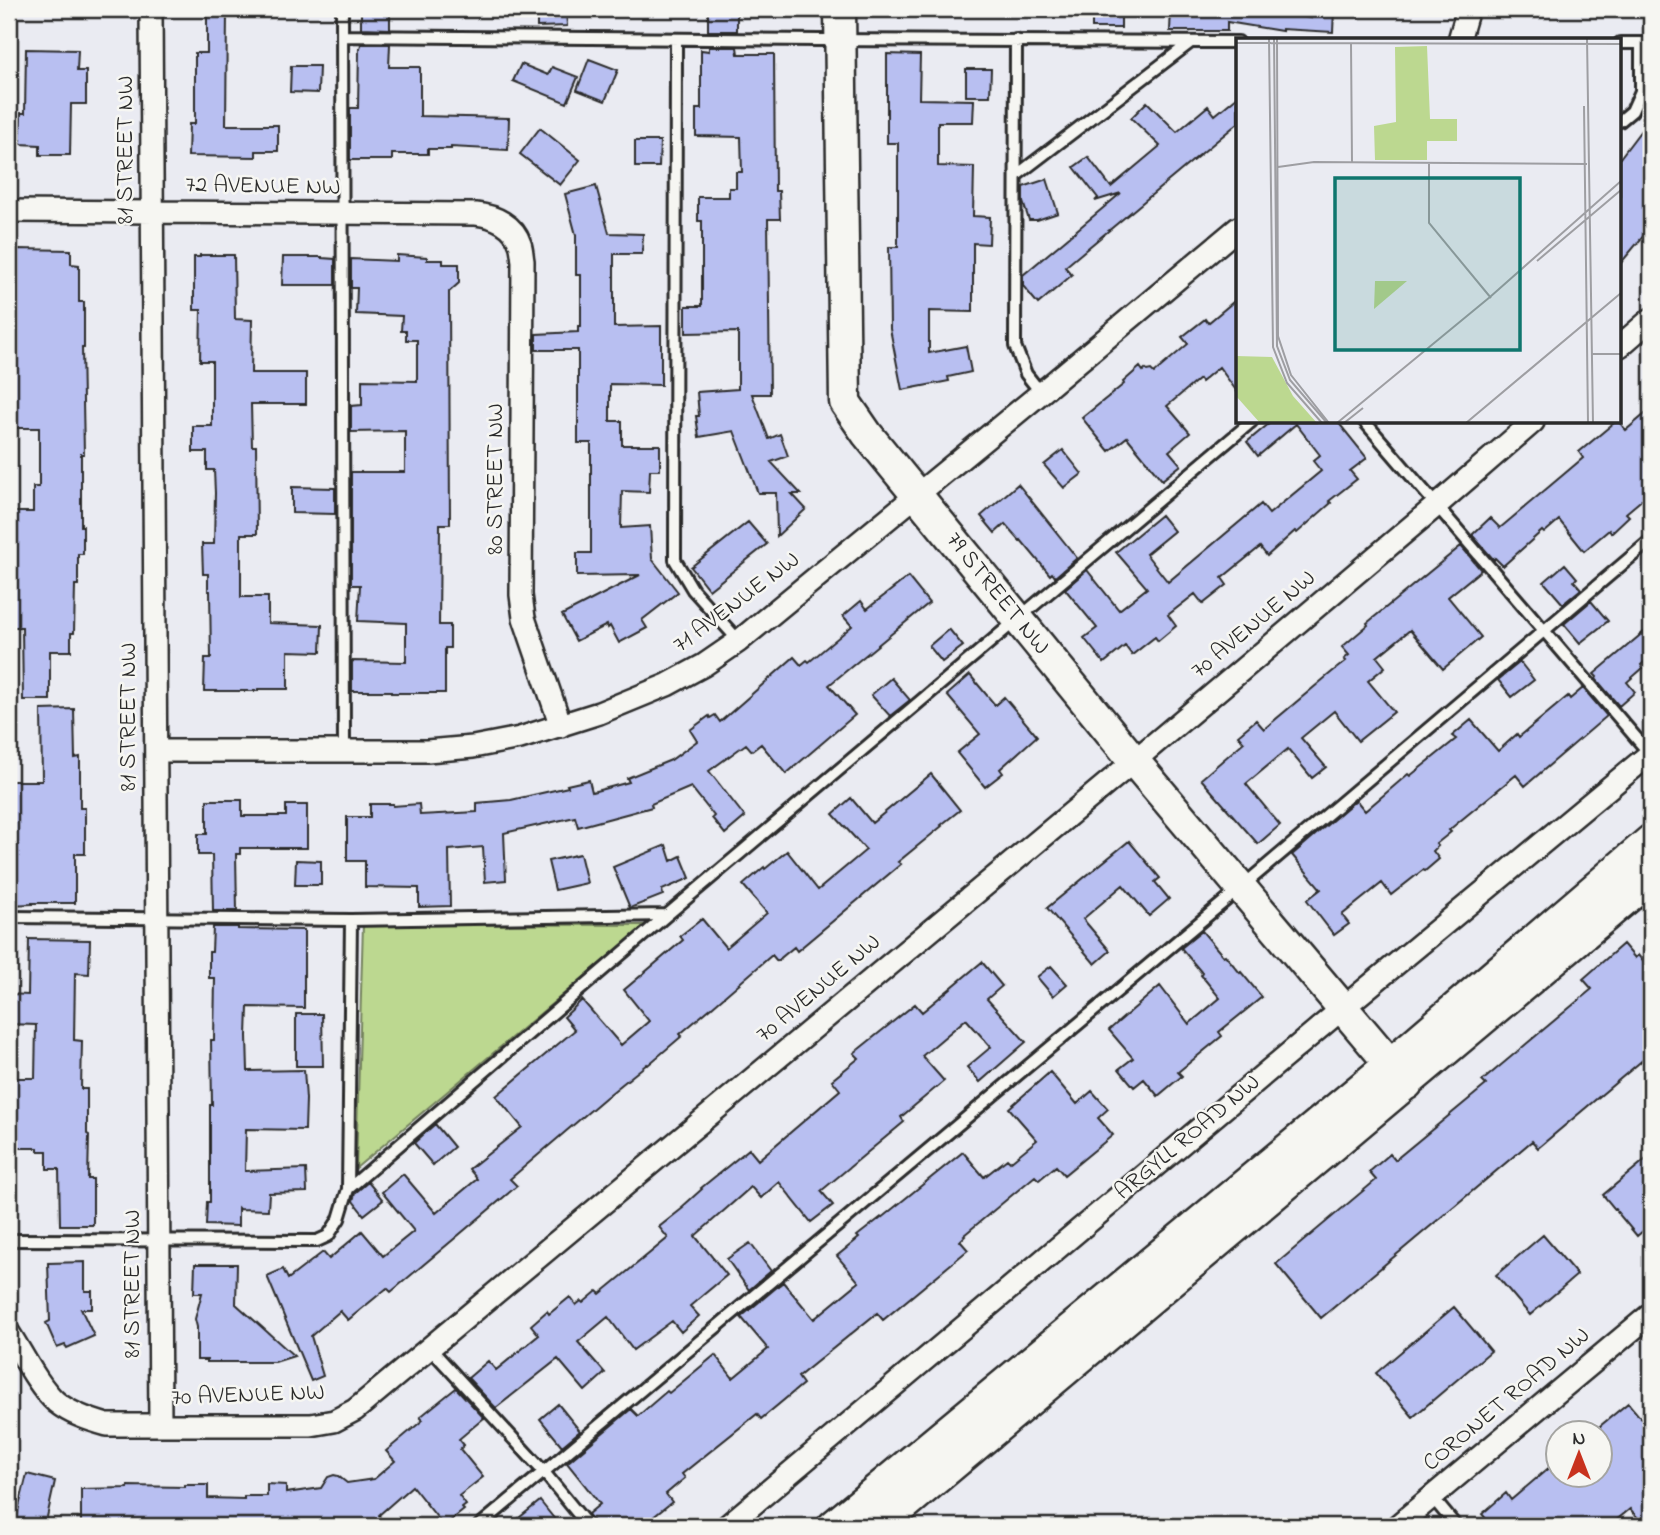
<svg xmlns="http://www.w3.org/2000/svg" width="1660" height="1535" font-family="'Indie Flower',sans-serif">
  <rect width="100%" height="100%" fill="#eaebf2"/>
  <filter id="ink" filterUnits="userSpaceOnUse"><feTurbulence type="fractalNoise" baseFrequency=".0143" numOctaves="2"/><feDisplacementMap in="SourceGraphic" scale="14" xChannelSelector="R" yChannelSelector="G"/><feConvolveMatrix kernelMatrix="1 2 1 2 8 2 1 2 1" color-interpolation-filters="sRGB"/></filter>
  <g filter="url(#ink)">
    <!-- green -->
    <path fill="#bcd890" stroke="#74825e" stroke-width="2" d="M363 924 646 925 356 1168Z"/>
    <!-- building -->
    <path fill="#b8bff1" stroke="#2b2b2b" stroke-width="2" d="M207 9H227L226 125H278V151H256V157L188 156 189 124H195V53H207Z
      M361 9H390V29L361 28Z
      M537 9H566L567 26 537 27Z
      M708 9H737V31H708Z
      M1092 9H1121V28H1092Z
      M1171 9H1258L1311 18 1312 9 1334 10 1333 32 1282 29V31L1227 22V31H1170Z
      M361 44H390L389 67H420V116L509 118 508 150 451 147V149H428V154H392V160H350V108H358L359 49H360Z
      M709 47H737L738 54H774L775 191H779L780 219H768L770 394H752L769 439 780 434 788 456 771 462 801 494H792L806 509 777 536 776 493H758L734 431 699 437 696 416H699L697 392 738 389V332L686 333V306H702V221H698V197H729V188H736V172H742L741 137 696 136V109H701V50L709 51Z
      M26 49 78 50 77 71H86V104H71L70 155H40V145L20 144 21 113H25Z
      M887 54 920 55 919 99 974 100 973 122H938V166L974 167 973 216 990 217 989 244 973 243V312L929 311V353L966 346 971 372 948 377 949 381 902 390 890 329 889 247H898V143H887Z
      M589 59 618 70 605 101 577 90Z
      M521 64 548 75 552 67 578 77 567 103 513 81Z
      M291 66H319L318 93 290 92Z
      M966 69H991L990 96H966Z
      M1238 96V123L1065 267 1072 275 1038 304 1023 286V275L1121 193 1095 201 1098 198 1074 167 1088 157 1111 187 1160 146 1131 118 1147 102 1177 132 1208 106 1215 115Z
      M1651 117V227L1620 264V158Z
      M540 128 580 160 560 185 520 154Z
      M635 141H660L659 167H635Z
      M1047 179 1058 213 1037 220H1029L1023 202V187Z
      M596 186 609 233 643 234 642 254H614V327L661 326V385L610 384V421H622V445H660V470H650L649 492 622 491 621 528 650 526 652 559 678 592 642 620 647 628 619 643 610 626 608 628 607 625 576 641 562 615 640 575 577 576V553H591V443H578V350H536V334L578 332V326H581V275H576V235L565 194Z
      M17 249 71 250V264L79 265V302H84V348H82L84 454H81V526H83V554H78V585H75L74 633H71V651H50V700H23L22 627H9V512H33V487H39V428H9V298H12L13 264H17Z
      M200 255H234L235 319 252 320 251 373H306V404H251L252 446H256L257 534H241V597H268V623L322 625 321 652 288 651V689H258V691H204L205 658H211L210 591H208V574H203L202 544H214L215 493 214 470H207V452H193V426H212V361H200L201 310H194V257H200Z
      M397 255 427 257V260H443V264H459V283L449 292 450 524H440L439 625H450V648H445V693H391V691H352V661L406 662V623L358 621 360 585H351V472H405V431L351 432V406L362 405V380L417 381V340H406V331H401L402 316 356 314 357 288H351V259L397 261Z
      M283 257H322V258L335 259V285H282Z
      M1238 298V393L1219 367 1201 382 1199 379 1167 406 1190 433 1169 451 1181 465 1162 480 1127 437 1109 451 1082 418 1124 384 1123 382 1140 367 1143 371 1145 369 1147 371 1151 370 1154 373 1188 344 1182 337 1205 319 1208 323Z
      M1651 409V492L1626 513 1629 516 1611 533 1609 530 1584 551 1559 520 1544 533 1542 531 1503 566 1495 558 1494 560 1473 536V534L1490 518 1500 528 1583 458 1579 452 1615 422H1619L1626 430Z
      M1271 422H1338L1367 458 1350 471 1357 479 1329 501 1331 503 1297 533 1295 531 1267 556 1260 547 1222 578 1227 585 1203 604 1195 594 1168 615 1176 626 1158 641 1155 637 1132 655 1125 646 1104 663 1084 638 1097 628 1065 589 1087 570 1119 610 1147 588 1116 552 1161 515 1174 531 1146 554 1168 582 1261 504 1269 514 1321 471 1313 461 1320 455 1296 424 1258 456 1247 442Z
      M1063 450 1082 474 1064 488 1044 465Z
      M1018 484 1077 558 1055 577 1052 573 1050 575 1021 540 1020 541 1005 524 995 533 981 516Z
      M292 487 335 488V514L292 513Z
      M748 522 767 544 709 590 691 567Z
      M1461 546 1481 570 1448 597 1481 637 1443 669 1410 630 1377 657 1385 667 1368 681 1394 712 1358 741 1334 711 1301 738 1326 767 1312 778 1288 749 1246 784 1280 825 1258 844 1201 779 1244 742 1238 735 1256 720 1264 729 1332 672 1346 661 1344 659 1349 655 1342 647 1368 625 1367 623Z
      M1565 564 1577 578 1574 581 1581 589 1563 604 1544 582Z
      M908 577 929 603 829 685 855 715 786 774 761 744 752 751 746 744 709 771 745 817 725 834 712 818 714 816 691 787 651 804 652 807 578 827 575 817 504 833 506 880 485 882 483 847 449 850 450 906 419 907V888L365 887V861H347V817H370V804H393V806L419 804 420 815 477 812V803L511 800 568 787 567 785 589 780 592 792 629 782 627 778 671 760 697 741 690 730 709 716 710 718 715 715 720 722 794 657 801 665 807 660 809 662 852 626 843 616 861 601 867 609Z
      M1591 601 1608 621 1580 643 1564 624Z
      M1651 626V656L1641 665 1643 668 1627 682 1635 692 1619 706 1596 679 1597 677 1594 674Z
      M949 629 963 646 942 662 929 646Z
      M1520 662 1534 680 1512 697 1498 680Z
      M970 675 995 705 1004 697 1037 736 1000 769 1003 773 985 787 957 753 980 734 947 695Z
      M891 678 910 700 890 716 871 695Z
      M1583 688 1607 716 1525 786 1516 775 1449 830 1451 832 1436 844 1438 846 1433 851 1439 859 1425 871 1423 870 1391 895 1382 883 1342 915 1349 924 1334 935 1307 900 1321 889 1292 855 1356 800 1365 811 1408 774 1410 776 1456 739 1452 736 1471 720 1498 751 1517 734 1519 737 1568 696 1570 699Z
      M74 709 75 758 80 757V808H85V854H75V903H32V904L9 905V781H42L41 710Z
      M931 774 960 810 941 825 942 826 898 862 901 864 797 951 794 947 777 961 772 955 712 1007 680 1034 682 1036 648 1065 647 1064 605 1098 510 1179 517 1186 391 1292 387 1288 348 1320 340 1311 311 1336 323 1376 311 1381 267 1276 283 1269 288 1279 323 1252 329 1259 362 1231 383 1256 414 1231 382 1192 403 1174 436 1213 477 1179 469 1169 522 1127 496 1096 575 1030 564 1017 582 1000 621 1045 649 1021 624 990 683 940 680 936 702 919 726 948 767 913 743 885 764 867 765 869 787 851 818 890 866 850 833 814 851 798 872 823Z
      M207 800H242V816H286V805H307V848H240V854H236L237 911H213L212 855H198V834H207Z
      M1129 841 1160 878 1155 882 1169 899 1149 916 1123 885 1083 919 1110 951 1095 964 1047 908Z
      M666 845 671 861 681 856 690 878 662 890 663 895 630 908 613 867Z
      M580 854 587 883 555 890 548 861Z
      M296 860 321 861V885H295Z
      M213 927H238V929L304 930V1008L248 1007 247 1036 248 1071 304 1070 306 1099 305 1130 246 1129 245 1171 306 1169 307 1192 269 1193 268 1210 239 1209 238 1208V1226L206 1225 207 1202H210V1105H212L211 1040H214L215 978H209V952H212Z
      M1202 931 1223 956 1225 955 1240 973 1241 972 1262 997 1219 1032 1222 1036 1178 1072 1182 1076 1158 1096 1144 1079 1134 1087 1119 1069 1133 1058 1109 1030 1160 986 1189 1024 1220 998 1201 975 1202 973 1181 948Z
      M29 939 90 940 89 974 75 973 74 1040 82 1041 81 1089H87V1134L89 1135 88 1179H93V1225H60L59 1169H47V1151H38V1148H9V1078H35L36 1025 9 1024V994L28 995Z
      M1623 944 1635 958 1638 955 1651 971V1053L1538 1148 1532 1141 1321 1318 1276 1264 1376 1180 1369 1172 1390 1154 1395 1160 1486 1085 1482 1081 1592 989 1583 979Z
      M982 962 1002 986 987 999 1026 1042 980 1082 967 1067 991 1047 966 1019 922 1056 944 1081 901 1117 904 1122 821 1191 833 1205 811 1222 779 1182 761 1198 751 1187 695 1236 727 1275 690 1306 699 1316 681 1332 672 1321 633 1350 608 1317 578 1342 605 1373 585 1391 558 1359 496 1408 468 1378 488 1361 496 1370 539 1335 531 1325 547 1311 549 1314 570 1297 576 1305 581 1301 583 1303 597 1291 600 1294 668 1238 659 1227 683 1208 682 1207 702 1189 701 1188 749 1149 758 1160 840 1090 832 1080 859 1058 854 1053 915 1004 922 1012Z
      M1051 966 1067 984 1053 996 1037 977Z
      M296 1014H322L323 1066H296Z
      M1050 1072 1077 1104 1092 1091 1108 1109 1098 1118 1113 1135 1064 1175 1056 1166 1039 1180 1035 1176 964 1235 965 1236 960 1241 968 1250 883 1320 877 1313 798 1377 803 1384 761 1419 757 1414 682 1474 685 1478 666 1494 672 1502 642 1526H596L594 1522 588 1514 600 1504 567 1463 631 1409 638 1416 667 1391 669 1393 715 1355 733 1378 768 1349 741 1317 783 1282 814 1319 859 1282 837 1256 859 1238 857 1236 880 1218V1219L963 1152 984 1177 1007 1159 1010 1162 1037 1140 1009 1108Z
      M435 1124 454 1147 433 1165 414 1143Z
      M1651 1155V1224L1637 1236 1603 1195Z
      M368 1182 383 1200 364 1215 353 1201 355 1193Z
      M1543 1235 1577 1275 1530 1315 1496 1275Z
      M750 1243 771 1271 749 1290 727 1259Z
      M85 1262V1291H92V1309H81L94 1336 67 1348 65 1345 57 1348 46 1323 50 1321 48 1263Z
      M195 1264H237L236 1304 294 1356 275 1362H207V1360H197V1327L195 1319 202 1293H194Z
      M1454 1307 1491 1351 1413 1417 1376 1373Z
      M456 1388 484 1418 459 1439 464 1445 460 1449 483 1477 459 1496 466 1505 462 1508 464 1510 444 1526 412 1486 379 1515 384 1526H81V1489L128 1488V1486L185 1487V1485H208V1498L244 1499V1496H267V1484L286 1485V1493L321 1488 328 1477 334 1475 338 1476 347 1483 374 1479 395 1461 386 1451 423 1420 420 1417Z
      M1628 1403 1651 1430V1526H1645L1630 1509 1609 1526H1492L1482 1514 1506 1493 1511 1500 1558 1460V1475H1600V1426Z
      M558 1404 580 1431 562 1446 540 1419Z
      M27 1474 55 1481 45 1526 16 1519Z
      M540 1501 560 1526H509Z"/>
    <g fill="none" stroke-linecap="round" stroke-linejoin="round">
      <defs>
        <path id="lane" d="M342 9 344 751
          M343 36 819 40 1238 42
          M676 39 675 560 693 590 739 641
          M1016 40 1015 346 1026 374 1041 393
          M1620 43H1651
          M1620 121 1632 111 1641 91V43
          M1017 175 1191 42
          M1365 422 1650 754
          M9 917 351 920 667 915
          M348 1189 667 915 1251 422
          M9 1240 317 1241 328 1236 339 1219 348 1189 351 920
          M430 1348 543 1471 588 1526
          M1432 1497 1456 1526
          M479 1526 1225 901 1651 540"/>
        <path id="street" d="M151 9 160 1425
          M1459 40 1468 9
          M9 211 476 214C495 216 514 225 520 244 522 249 522 256 523 261L521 595 524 618 561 726
          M1620 346 1651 319
          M156 751H427L473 747 520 738 599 713 667 685 704 665 739 641 1041 393 1238 228
          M9 1333C22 1353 38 1386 56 1402 71 1414 89 1420 107 1425H311L334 1421 355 1410 1134 761 1437 505 1533 422
          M727 1526 1343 1008 1651 753
          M1397 1526 1651 1314"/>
        <path id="secondary" d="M840 9 845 402 867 434 1134 761 1407 1084
          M833 1526 1390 1064 1651 840
          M880 1526 1651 878"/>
      </defs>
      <!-- lane casing -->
      <use href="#lane" stroke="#2b2b2b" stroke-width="16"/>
      <!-- street casing -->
      <use href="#street" stroke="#2b2b2b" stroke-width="26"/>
      <!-- secondary casing -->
      <use href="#secondary" stroke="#2b2b2b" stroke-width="35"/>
      <!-- lane -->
      <use href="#lane" stroke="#f6f6f2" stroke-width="10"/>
      <!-- street -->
      <use href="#street" stroke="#f6f6f2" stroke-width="21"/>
      <!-- secondary -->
      <use href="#secondary" stroke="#f6f6f2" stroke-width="30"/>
    </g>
  </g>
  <g text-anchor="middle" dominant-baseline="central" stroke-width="5" stroke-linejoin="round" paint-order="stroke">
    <!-- street labels -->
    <g font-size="24" fill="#2b2b2b" stroke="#f6f6f2">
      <text transform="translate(126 150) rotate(-90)">81 STREET NW</text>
      <text transform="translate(263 187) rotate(1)">72 AVENUE NW</text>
      <text transform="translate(496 479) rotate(-90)">80 STREET NW</text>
      <text transform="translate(997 594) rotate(51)">79 STREET NW</text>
      <text transform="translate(737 603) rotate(-37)">71 AVENUE NW</text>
      <text transform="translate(1254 625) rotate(-40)">70 AVENUE NW</text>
      <text transform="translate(129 717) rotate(-90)">81 STREET NW</text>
      <text transform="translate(819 989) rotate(-40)">70 AVENUE NW</text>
      <text transform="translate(1188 1138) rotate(-40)">ARGYLL ROAD NW</text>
      <text transform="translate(133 1284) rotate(-90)">81 STREET NW</text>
      <text transform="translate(248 1396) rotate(-2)">70 AVENUE NW</text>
      <text transform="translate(1507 1400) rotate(-40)">CORONET ROAD NW</text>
    </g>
  </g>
  <!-- overview -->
  <g transform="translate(1236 38)">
    <rect width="385" height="385" fill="#eaebf2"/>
    <path d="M191 8 194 81H221V103H191V122H139L138 88 160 84 159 9ZM139 243H171L138 271ZM0 318 36 319 57 358 81 385H24L0 358Z" fill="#bcd890"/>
    <path fill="none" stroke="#9e9ea2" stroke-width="2" d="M33 0 37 309 51 345 86 385M38 0 41 308 54 342 91 385M41 0 42 298 55 337 93 385M351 0 357 385M0 5 385 6M115 5 116 125M348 68 352 385M193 125V185L255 260M42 129 78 124 351 126M301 223 385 152M356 316H385M101 385 254 259 385 143M108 385 127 370M230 385 385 255"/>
    <path fill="#0f766e" fill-opacity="0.15" stroke="#0f766e" stroke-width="3.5" d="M99 140H284V312H99Z"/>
    <rect width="385" height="385" fill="none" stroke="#2b2b2b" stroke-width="3.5"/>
  </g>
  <!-- margin -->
  <rect width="1660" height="1535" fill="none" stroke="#f6f6f2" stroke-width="35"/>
  <rect x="18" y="18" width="1625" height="1500" fill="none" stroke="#2b2b2b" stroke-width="2.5" filter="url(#ink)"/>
  <!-- north arrow -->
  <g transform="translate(1579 1454)"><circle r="33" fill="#f6f6f2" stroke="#a5a5a2" stroke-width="2"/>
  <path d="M0-5L12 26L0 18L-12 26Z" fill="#c8321e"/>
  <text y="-10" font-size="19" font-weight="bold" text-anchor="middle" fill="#2b2b2b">N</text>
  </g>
</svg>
